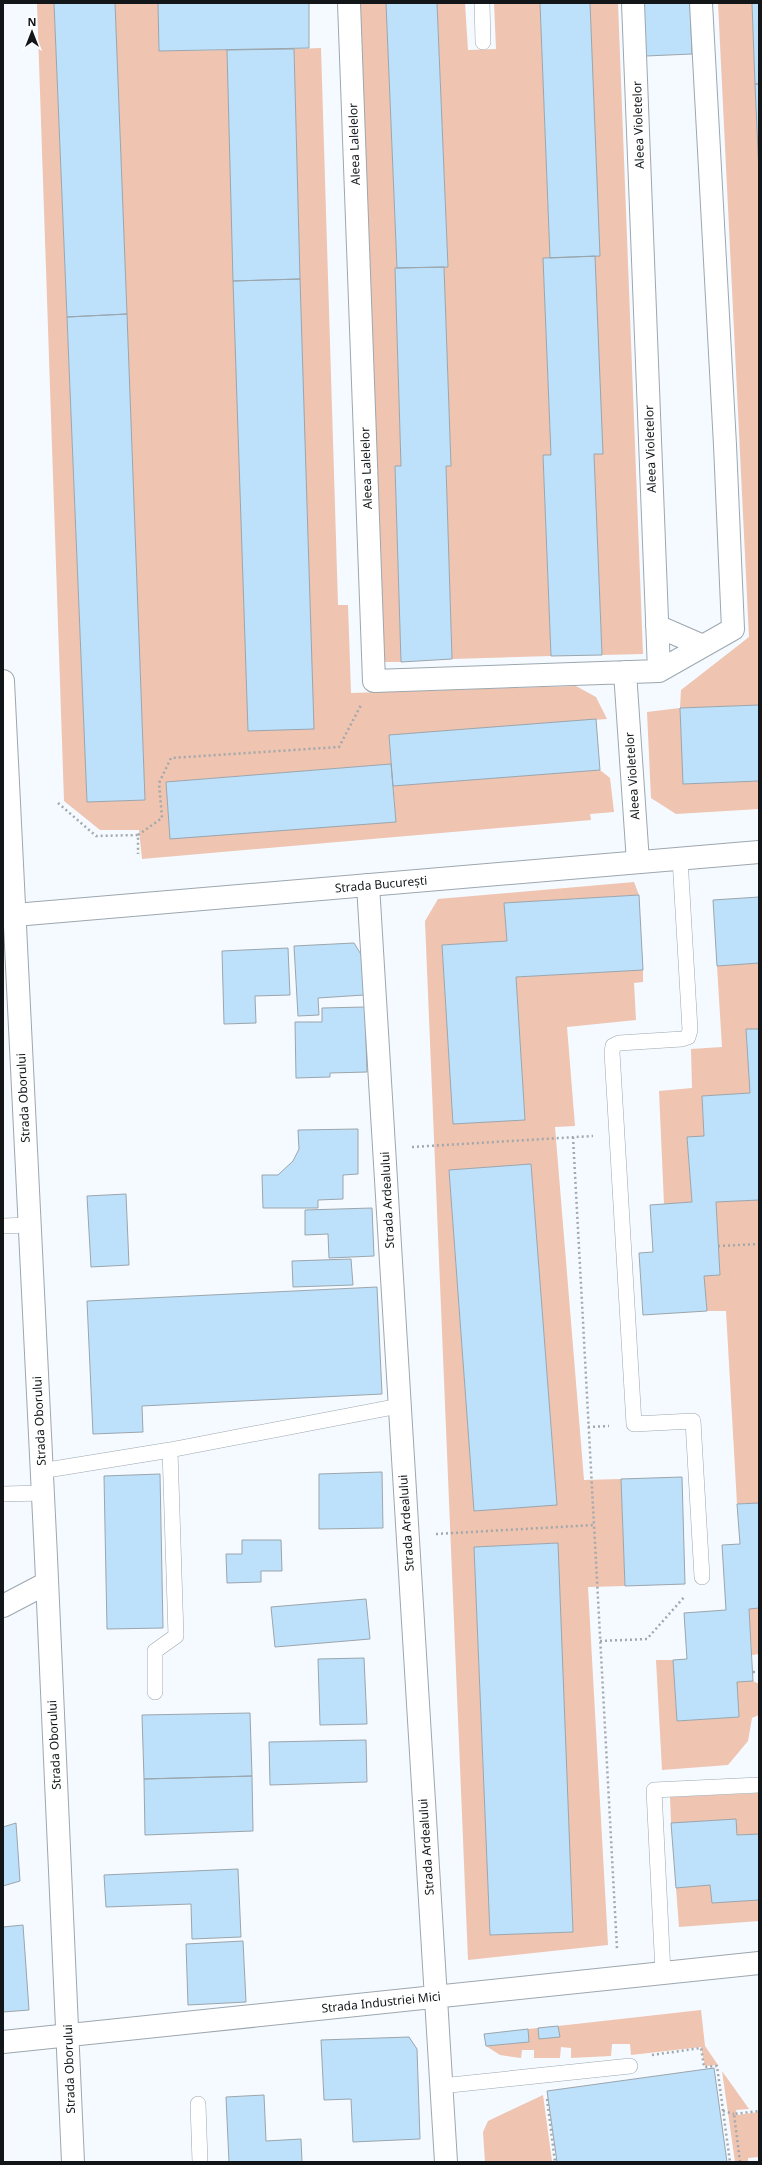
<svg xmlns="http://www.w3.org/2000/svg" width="762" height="2165" font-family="'Noto Sans',sans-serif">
  <rect width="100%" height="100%" fill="#f4faff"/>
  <!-- green -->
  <path fill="#efc4b0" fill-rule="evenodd" d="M37 3H54L87 802 145 800 115 3H158L159 51 227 50 248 731 300 279 294 49 321 48 338 605H348L351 693 576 686 596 697 607 719 389 735 391 764 166 782 170 838 396 821 393 786 600 770 610 778 614 812 590 814 591 820 142 859 139 830H100L64 801Z
    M357 3H386L397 268 395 269 401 466 395 467 401 662H380Z
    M437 3H465L468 50 496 49 494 3H540L550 258H543L551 455 543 456 551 656 452 659 446 466 451 465 444 267 448 266Z
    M590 3H618L643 654 602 655 594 454 595 256Z
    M718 3H752L759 173V705L680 708 684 784 759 781V809L676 814 651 798 647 712 680 708 681 690 749 637Z
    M634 882 639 895 504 903 507 941 442 945 453 1124 525 1120 516 977 643 970V982L634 983 636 1020 567 1027 575 1126 555 1127 584 1480 621 1479 625 1586 588 1587 608 1945 468 1960 425 921 438 899ZM531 1164 557 1504 474 1511 449 1171ZM557 1543 573 1932 490 1935 474 1547Z
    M759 963V1029H746L750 1093 702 1096 704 1136 687 1138 692 1202 664 1204 659 1091 692 1088 691 1049 722 1047 717 966Z
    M759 1200V1503L737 1504 726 1311H707L704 1276 720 1275 716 1202Z
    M759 1608V1654L752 1655 749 1609Z
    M656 1660H673L677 1721 739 1717 737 1682 753 1681 759 1684V1715L752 1718 748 1741 728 1765 662 1770Z
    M759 1793V1834L737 1835 671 1823 670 1797Z
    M710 1885 712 1903 759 1900V1921L679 1927 676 1888Z
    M701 2010 705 2046 718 2065 705 2066 701 2047 631 2055 630 2044H612L611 2056 571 2058V2048L561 2047 560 2058H534V2050H522L521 2058 500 2055 486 2046 528 2042V2029L538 2028 540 2039 559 2037 558 2026Z
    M722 2071 749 2109 736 2110 737 2115 759 2112V2157L748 2158V2162H735Z
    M543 2095 552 2161 485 2162 483 2132 488 2121Z"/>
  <!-- building -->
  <path fill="#bde1fb" stroke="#9ba5ac" d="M54 3H115L127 314 67 317Z
    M158 3H309V48L159 51Z
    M386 3H437L448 267 397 268Z
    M540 3H590L600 256 550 258Z
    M643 3H690L692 54 646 56Z
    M752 3H759V84H755Z
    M294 49 300 279 233 281 227 50Z
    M755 84H759V173Z
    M595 256 603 454H594L602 655 551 656 543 455H551L543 258Z
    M444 267 451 466H446L452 659 401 662 395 466H401L395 268Z
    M300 279 314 729 248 731 233 281Z
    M127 314 145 800 87 802 67 317Z
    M759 705V781L683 784 680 708Z
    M596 719 600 770 393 786 389 735Z
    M391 764 396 822 170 839 166 782Z
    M639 895 643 970 516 977 525 1120 453 1124 442 945 507 941 504 903Z
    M759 897V963L717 966 713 900Z
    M354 943 362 956 364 995 318 998 319 1015 298 1016 294 946Z
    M288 948 290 995 255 996 256 1023 224 1024 222 951Z
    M365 1007 367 1072 330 1073V1077L296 1078 295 1022H322V1008Z
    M746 1029H759V1200L716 1202 720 1275 704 1276 707 1311 643 1315 639 1253 653 1252 650 1205 692 1202 687 1137 704 1136 702 1096 750 1093Z
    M358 1129V1174L343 1175V1199L318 1200V1208H263L262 1175H278L293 1161 299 1149 298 1130Z
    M531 1164 557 1505 474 1511 449 1170Z
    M126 1194 129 1265 91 1267 87 1196Z
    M372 1208 374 1256 329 1258 328 1234 305 1235V1210Z
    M351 1259 353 1285 293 1287 292 1261Z
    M377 1287 382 1394 142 1406 143 1432 93 1434 87 1301Z
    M382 1472 383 1528 319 1529V1474Z
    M160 1474 163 1628 107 1629 104 1476Z
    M682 1477 685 1584 625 1586 621 1479Z
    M759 1503V1608L749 1609 753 1681 737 1682 739 1717 677 1721 673 1660 687 1659 684 1613 726 1610 722 1545 740 1544 737 1504Z
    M242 1540H281L282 1571H261V1582L227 1583 226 1554H242Z
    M558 1543 573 1932 490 1935 474 1547Z
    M366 1599 370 1639 275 1647 271 1607Z
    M364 1658 367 1724 320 1725 318 1659Z
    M250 1713 252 1776 144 1779 142 1715Z
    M366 1740 367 1782 270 1785 269 1742Z
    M252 1776 253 1831 145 1835 144 1779Z
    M736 1819 737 1835 759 1834V1900L712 1903 710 1885 676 1888 671 1823Z
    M16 1823 20 1881 3 1886V1827Z
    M238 1869 241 1937 192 1939 191 1904 106 1907 104 1875Z
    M23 1925 29 2010 3 2012V1927Z
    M243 1941 246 2002 188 2005 186 1944Z
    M558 2026 560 2037 539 2039 538 2028Z
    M528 2029 529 2042 486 2046 484 2034Z
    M409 2037 417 2049 420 2139 353 2142 351 2099 324 2100 321 2040Z
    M714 2068 727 2162H557L547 2091Z
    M264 2095 266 2141 301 2139 302 2162H229L226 2097Z"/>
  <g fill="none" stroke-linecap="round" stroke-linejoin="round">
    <defs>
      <path id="service" d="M482 3 483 42
        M680 858 690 1030 688 1037 682 1039 619 1043 613 1046 612 1052 634 1424 693 1421 702 1577
        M3 1226 29 1225
        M170 1450 399 1406
        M41 1471 170 1450 176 1636 155 1651V1692
        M3 1494 43 1493
        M663 1973 654 1790 759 1785
        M441 2086 630 2066
        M198 2104 200 2162"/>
      <path id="minor" d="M349 3 374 681 659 671 733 629 725 445 701 3
        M633 3 659 671
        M657 626 703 646
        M625 672 638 862
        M3 681 46 1557 73 2162
        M368 885 446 2162
        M3 1606 47 1583
        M3 2042 759 1963"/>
      <path id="tertiary" d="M3 916 759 852"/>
    </defs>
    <!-- service casing -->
    <use href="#service" stroke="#9da7af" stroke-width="16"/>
    <!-- minor casing -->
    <use href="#minor" stroke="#9da7af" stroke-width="24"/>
    <!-- tertiary casing -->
    <use href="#tertiary" stroke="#9da7af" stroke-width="24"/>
    <!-- path -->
    <path stroke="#a2a8ab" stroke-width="2.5" stroke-dasharray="2 3" stroke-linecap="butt" d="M58 803 96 836 138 835V854
      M138 835 162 818 159 783 171 758 339 747 361 705
      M573 1137 594 1525
      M412 1147 593 1136
      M718 1246 759 1244
      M588 1427 609 1426
      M436 1534 594 1525 617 1949
      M600 1641 647 1639 685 1596
      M753 1672H759
      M652 2055 701 2048 704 2067 717 2066 730 2162
      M547 2099 555 2162
      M723 2111 734 2114
      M740 2162 734 2114 759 2111"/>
    <!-- service -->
    <use href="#service" stroke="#fff" stroke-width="15"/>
    <!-- minor -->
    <use href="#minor" stroke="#fff" stroke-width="22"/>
    <!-- tertiary -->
    <use href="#tertiary" stroke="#fff" stroke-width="22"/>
  </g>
  <g text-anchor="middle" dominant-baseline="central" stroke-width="3" stroke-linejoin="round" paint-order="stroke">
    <!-- street labels -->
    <g font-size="12" fill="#121618" stroke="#fff">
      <text transform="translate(638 125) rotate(-92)">Aleea Violetelor</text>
      <text transform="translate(354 144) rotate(-92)">Aleea Lalelelor</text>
      <text transform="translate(650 449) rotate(-92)">Aleea Violetelor</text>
      <text transform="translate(366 468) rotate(-92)">Aleea Lalelelor</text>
      <text transform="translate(632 776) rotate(-94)">Aleea Violetelor</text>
      <text transform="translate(381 884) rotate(-5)">Strada București</text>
      <text transform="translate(23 1098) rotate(-93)">Strada Oborului</text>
      <text transform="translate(387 1200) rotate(-93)">Strada Ardealului</text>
      <text transform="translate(39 1421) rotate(-93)">Strada Oborului</text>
      <text transform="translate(406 1523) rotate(-94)">Strada Ardealului</text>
      <text transform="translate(54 1745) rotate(-93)">Strada Oborului</text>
      <text transform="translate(426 1847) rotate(-94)">Strada Ardealului</text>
      <text transform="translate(381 2002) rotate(-6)">Strada Industriei Mici</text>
      <text transform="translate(69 2069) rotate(-92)">Strada Oborului</text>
    </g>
  </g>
  <!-- border -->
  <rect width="762" height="2165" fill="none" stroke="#121618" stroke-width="8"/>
  <!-- north arrow -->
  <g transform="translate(32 32)" stroke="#ffffff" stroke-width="3" paint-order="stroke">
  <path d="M0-3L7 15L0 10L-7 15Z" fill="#121618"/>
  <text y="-6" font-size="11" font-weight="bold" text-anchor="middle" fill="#121618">N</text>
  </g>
</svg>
